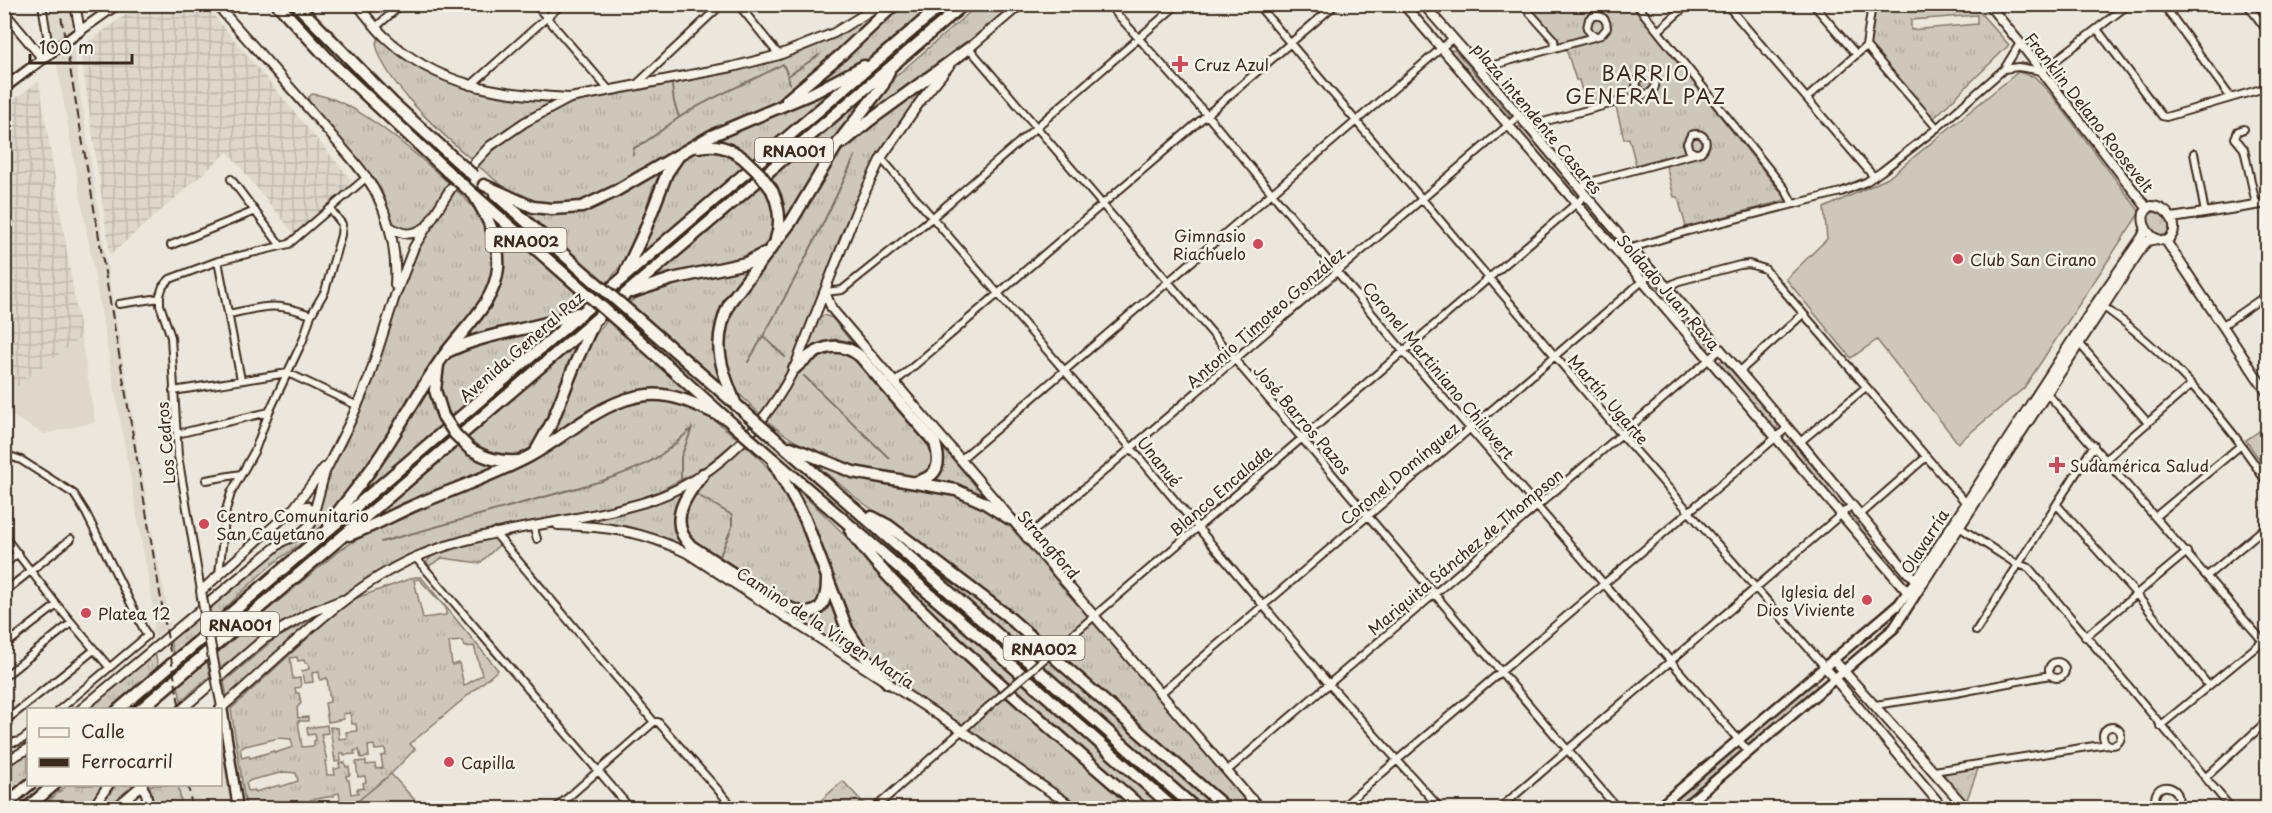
<svg xmlns="http://www.w3.org/2000/svg" width="2272" height="813" font-family="'Playpen Sans',sans-serif">
  <defs>
    <pattern id="industrial-grid" width="8" height="8" patternUnits="userSpaceOnUse" patternTransform="scale(1.5)"><rect width="8" height="8" fill="#ddd7cc"/><path d="M0 4h8M4 0v8" fill="none" stroke="#bfb9af"/></pattern>
    <pattern id="grass-tufts" width="24" height="20" patternUnits="userSpaceOnUse" patternTransform="scale(1.5)"><rect width="24" height="20" fill="#cec8bc"/><path d="M3 7l-1-3M5 7V3M7 7l1-3M15 17l-1-3M17 17v-4M19 17l1-3" fill="none" stroke="#b2aca1"/></pattern>
    <pattern id="park-crowns" width="20" height="18" patternUnits="userSpaceOnUse" patternTransform="scale(1.5)"><rect width="20" height="18" fill="#cec8bc"/><path d="M2 6a3 3 0 1 1 6 0M12 15a3 3 0 1 1 6 0" fill="none" stroke="#b2aca1"/></pattern>
  </defs>
  <rect width="100%" height="100%" fill="#ece7dc"/>
  <filter id="ink" filterUnits="userSpaceOnUse"><feTurbulence type="fractalNoise" baseFrequency=".0167" numOctaves="2"/><feDisplacementMap in="SourceGraphic" scale="12" xChannelSelector="R" yChannelSelector="G"/><feConvolveMatrix kernelMatrix="1 2 1 2 8 2 1 2 1" color-interpolation-filters="sRGB"/></filter>
  <g filter="url(#ink)">
    <!-- built -->
    <path fill="#ddd7cc" d="M48 5H72L75 24 58 41 53 40Z
      M73 47 106 260 154 544 171 624 155 638 152 631 155 621 150 588 56 59Z
      M81 337 95 422 44 434 5 412V396Z
      M221 726 236 808H182L178 785 220 784Z"/>
    <!-- industrial -->
    <path fill="url(#industrial-grid)" d="M139 5H205L353 182 294 234 228 152 110 255 80 48Z
      M39 81 81 337 5 396V106Z"/>
    <!-- grass -->
    <path fill="url(#grass-tufts)" stroke="#84796d" stroke-width="1.5" fill-rule="evenodd" d="M1874 4 1973 5 2009 45 1932 120 1868 45ZM1977 15V24L1911 30V20Z
      M887 5 842 50 795 89 770 105 704 134 594 198 564 205 536 204 515 196 477 165 507 139 528 125 571 103 733 72 783 57 840 35Z
      M901 5H934L866 60 801 95Z
      M978 5H1012L965 44 849 134 896 76Z
      M1528 5H1632L1786 199 1782 201 1686 227 1678 197H1674L1664 157 1636 165 1629 138 1624 139 1614 99 1586 106 1579 80H1576L1567 52Z
      M379 38 383 39C401 52 419 69 440 78 478 95 517 98 557 100L503 132 471 159C442 134 382 81 376 43Z
      M1452 50H1455L1509 114V119H1505L1451 53Z
      M856 74 756 160 732 144 714 139Z
      M934 76C902 117 873 161 852 209 836 247 822 287 807 325 794 357 782 387 760 414L735 390 722 355 727 316 830 164C859 129 898 104 934 76Z
      M872 92C839 133 812 177 786 223L782 195 772 178Z
      M312 94C354 97 418 156 450 184L422 225 408 231 394 226 381 189 310 104 308 98Z
      M1518 127H1521L1579 192 1578 197H1575L1517 130Z
      M711 151 727 155 746 168 635 262C644 238 665 171 685 158 693 152 702 152 711 151Z
      M666 165C648 188 645 219 633 245 626 260 616 272 606 284L511 202 567 213Z
      M762 186C778 212 780 240 751 256L650 281Z
      M456 190C480 212 497 233 493 268 490 300 463 324 444 348 435 360 427 373 418 385 388 430 363 479 328 521 314 537 291 549 274 563 252 581 232 602 211 622L209 606 284 545 303 537 314 527 329 473 362 408 398 297 411 266 425 236Z
      M495 220 585 300 560 315 459 342 487 307 499 241Z
      M756 262C724 310 700 328 724 388L628 303 654 288Z
      M1653 283 1709 345 1708 351 1705 350 1651 287Z
      M824 315 832 318 854 345 829 342 805 352 818 319Z
      M567 320 453 419C440 397 433 366 458 350Z
      M608 320 707 407 644 391 546 442C564 401 577 352 608 320Z
      M582 339C573 363 547 440 528 451 509 463 483 450 468 438Z
      M840 351 858 359 931 444 935 458 931 471C912 480 905 476 885 473 838 466 803 451 766 420L780 403 797 371 821 352Z
      M1720 361H1723L1778 425 1777 429H1773L1719 365Z
      M431 382 432 408 442 428 352 506 380 465Z
      M647 399C690 401 706 412 738 439L700 470 647 497 596 509 468 534 392 563 346 594 311 607 273 628 218 670 215 654 340 550 369 532 620 406Z
      M1790 440 1844 503V506H1840L1786 444V441Z
      M745 445C781 475 798 512 814 555 819 566 825 578 824 591 823 596 819 602 816 607H792L694 544C691 539 685 533 684 528 678 490 721 466 745 445Z
      M941 446 988 500 930 482C941 470 946 462 941 446Z
      M458 447 482 462 501 467 367 524Z
      M803 454 954 493 972 500 1007 523 1254 808H1232L1007 610 854 496Z
      M783 476 833 523 908 601 1136 808H1083L965 727 889 679 858 643Z
      M686 489C674 508 669 528 684 547 645 528 620 525 577 522L651 505Z
      M1854 516 1904 574 1903 576H1899L1853 521 1852 517Z
      M513 532 480 563 442 558 429 566 427 562C434 546 496 536 513 532Z
      M934 568 1002 617 1219 808H1204L932 571Z
      M415 577H421L498 670 410 744 415 749 391 774 349 808H344L343 804H341L339 793 334 794V796L310 800V803L303 804 302 801 279 804V808H272L271 806 246 808 231 709 348 601ZM419 579 446 608V615L423 618 414 580ZM462 641 465 647 474 646 482 675 464 686 459 663 452 665 449 642ZM297 657 298 661 304 660 305 663H308L309 669 302 671 304 683 313 682 312 673 319 672 320 680 327 678 330 702 325 703 328 722 344 719 343 714 350 713 352 724H356L357 731 346 732 347 738 339 739 338 728 330 727 335 762 341 761 340 753H344V755L355 754 354 751 359 750 361 758 369 757 368 746 374 745 375 750 385 749 386 755 381 756 383 768 376 769 375 764 366 765V761L356 762 358 777 365 776 366 782 363 783 364 788 357 789 358 793 351 794 349 780H347L346 776 350 775 349 767H346L345 762 339 763 340 768 334 769 335 775H327L325 761H327L321 734 328 733 327 725 307 728 308 735 315 734 316 740 314 741V746L302 747 298 721H308V717L298 718 297 708 301 703 299 693H296L295 688 301 687 300 678 293 679 290 658ZM279 738 291 739 293 747 275 753 274 751 250 758 249 756 242 758 240 749 245 746ZM285 772 296 773 298 781 280 787V785L255 792V790L248 791 246 783 251 780Z
      M915 591 978 644 1164 808H1148L971 652 913 594Z
      M832 598 863 661 790 613C810 619 822 618 832 598Z
      M324 612 227 697 224 682 272 641Z
      M197 615 200 631 173 654 170 639Z
      M155 652 158 668 109 709H88Z
      M207 661 210 676 181 701 178 685Z
      M1813 682 1819 687 1676 808H1667Z
      M28 753V777L5 797V767Z
      M67 785H102L87 808H41Z
      M116 785H135L109 808H99Z"/>
    <!-- park -->
    <path fill="url(#park-crowns)" stroke="#84796d" stroke-width="1.5" d="M2151 206 2172 218 2170 239 2153 237 2144 213Z
      M1977 766 1978 769 1966 802 1941 774 1942 772Z
      M843 781 868 808H812Z
      M150 785H178L182 808H152Z"/>
    <!-- pitch -->
    <path fill="#cec8bc" stroke="#84796d" stroke-width="1.5" d="M2018 72 2035 77 2054 98 2140 212 2024 388 1958 443 1877 340 1851 358 1786 279 1827 239 1824 208 1888 178Z
      M2267 426V471L2246 440Z
      M391 774 422 808H349L353 805Z"/>
    <g fill="none" stroke-linecap="round" stroke-linejoin="round">
      <!-- stream -->
      <path stroke="#7c7064" stroke-width="2" d="M788 76 790 84
        M672 86 674 102 679 117
        M633 155 634 148C652 140 664 127 680 117 712 96 749 83 783 64L788 76 819 55
        M763 336 785 357
        M748 362C788 295 823 226 855 156
        M804 376 889 458
        M681 479V457L691 431
        M694 493 732 515V527L720 556
        M381 542 602 481C618 475 636 470 651 461 666 453 679 440 692 428"/>
      <defs>
        <path id="minor" d="M42 4 50 54
          M535 4 609 90
          M738 4 779 55
          M1108 4 1207 115 1403 351 1749 752
          M1257 4 1621 434 1824 666
          M1522 4 1554 40 1555 47
          M1636 4 1785 189 1793 204
          M1726 4 1874 177
          M1813 4 1856 54
          M2163 4 2231 98
          M2247 4 2268 32
          M376 27 402 4
          M2097 29 2162 116 2166 117 2268 87
          M1658 31 1688 4
          M1866 46 1937 128
          M969 48 1617 808
          M1480 69 1601 35 1607 28C1607 17 1598 12 1589 19L1587 28 1591 34 1597 36
          M2004 69 2018 67 2042 71 2129 4
          M636 85 722 4
          M470 86 562 4
          M1807 98 1866 46 1872 4
          M1528 126 1647 94C1659 89 1658 77 1646 74L1638 79 1636 85 1641 93 1647 94
          M2244 129 2238 131 2235 138 2244 149 2256 204
          M2194 153 2205 213
          M881 158 1132 449 1329 684 1440 808
          M231 179 281 246
          M1580 188 1590 182 1701 152C1711 143 1704 130 1691 135L1687 143 1689 150 1695 153
          M171 245 255 211
          M1621 257 1635 247 1688 231 1841 192 1866 182 1882 171 1937 128 2004 69 2020 43
          M218 261 241 380
          M1667 287 1679 281 1740 265 1749 264 1765 269 1966 503
          M825 292 842 290 933 217 1178 4
          M119 304 160 298
          M2100 304C2166 351 2226 416 2268 485
          M229 314C266 306 275 302 311 315
          M2223 325 2268 294
          M2079 343 2148 423
          M1739 372 1803 314
          M894 383 1336 4
          M173 391 288 373 358 406
          M2046 392 2268 647
          M177 434 269 412
          M1800 442 1866 387
          M4 454 21 460 74 494 86 513 147 636 59 710
          M2106 459 2191 385
          M960 460 1452 39
          M206 480 241 474
          M2057 505 2137 595 2208 685
          M1860 515 1925 458
          M2156 516 2240 446
          M533 526 537 539
          M1959 527 2015 563 2029 568 2231 808
          M494 532 654 722
          M4 536 57 605 109 667
          M1026 538 1519 116
          M416 558 630 808
          M4 565 18 553
          M219 574 226 510 231 493 255 450 269 412 303 340 311 315 325 291 341 235 342 224 331 210
          M2207 576 2268 525
          M201 591 178 456 171 337 160 305V295L163 286 170 279 218 261 289 244 367 177
          M4 592 71 539
          M1976 631 2094 445
          M1071 636 1586 195
          M2085 637 2187 552
          M4 646 57 605
          M2049 670a8 8 0 1 1 16 0a8 8 0 1 1-16 0Z
          M4 677 71 623
          M1161 693 1653 272
          M1875 705 1956 693 2050 675
          M4 722 94 650
          M2160 726 2268 637
          M2103 736a9 9 0 1 1 18 0a9 9 0 1 1-18 0Z
          M4 738C14 745 20 742 28 735
          M1227 771 1720 350
          M1934 771 2107 744
          M2205 778 2268 720
          M556 808 654 722H658L734 808
          M875 808 988 707
          M1341 808 1787 428
          M1500 808 1852 505
          M2161 808 2155 802C2154 774 2192 790 2173 808"/>
        <path id="tertiary" d="M75 4 80 31 118 4
          M216 4C253 46 291 88 328 131 344 151 364 170 376 193 390 221 397 253 395 285
          M357 4C366 15 374 26 384 36 438 87 499 94 569 98
          M1403 4 1576 203 1910 595
          M1423 4 1480 69 1631 249 1667 287 1800 442 1908 573 1923 583 2143 246 2148 241 2157 239
          M1988 4 2020 43 2147 208
          M4 12 43 59
          M967 50 1021 4
          M2151 206C2169 206 2184 230 2166 241 2151 240 2141 227 2144 213Z
          M2172 218 2268 203
          M390 227C403 235 411 236 424 228
          M2166 241 2268 394
          M825 292 832 309 1249 797 1261 808
          M294 508 307 506 314 516
          M558 525C606 526 643 531 687 553L961 730 1074 808
          M1917 579 2097 302 2142 237 2146 228
          M202 597 201 591 294 508 324 468
          M1833 659 1966 808
          M1824 666 1943 808
          M218 687 222 707
          M80 710 283 541 300 534 311 524 325 472 351 420 369 378 395 296 414 247 451 188 490 146 525 122 570 98 732 67 779 55 834 33 881 4
          M181 710 264 639 311 612 342 600
          M219 710C281 657 341 590 416 557 490 526 570 525 645 502 710 482 765 428 794 369L857 209 881 158 922 99 949 66
          M4 762 28 749
          M142 786 146 793 149 808
          M93 808 109 784
          M115 808 143 784"/>
        <path id="secondary" d="M4 88 80 31
          M222 707 238 808
          M1658 808 1899 604 1917 579
          M1683 808 1894 628 1923 583"/>
        <path id="motorway" d="M277 4 333 64 448 172
          M296 4 393 103 457 161
          M787 100 842 54 895 4
          M844 142 869 121 969 48
          M699 147C716 143 729 148 743 158
          M484 185 533 207 552 209 582 207 614 192 711 136 815 92 864 66
          M464 186 578 286
          M772 190C779 206 782 222 776 239
          M495 194 587 275
          M625 273 645 230 667 173 678 157
          M632 292 672 279 746 263 765 253
          M637 318 748 415
          M627 329 737 428
          M449 351C490 331 536 330 578 313
          M438 365 435 390 443 416
          M794 369C813 350 836 337 860 356L935 443C941 464 939 476 916 482
          M736 405C720 365 711 343 730 302L791 222 840 140 883 85 889 71
          M770 434 1195 808
          M759 447 982 639 1173 808
          M790 447 853 472 956 490 983 502 1010 519
          M470 449C487 459 499 462 518 461
          M537 449 552 422 575 364 593 324
          M774 463 805 519 847 629 866 658 888 683
          M703 474C685 496 667 522 691 546 711 559 730 572 750 584 777 602 828 641 827 578
          M872 517 889 526 1005 614 1226 808
          M329 524C344 503 362 483 376 462 399 429 417 394 440 361 459 332 495 305 498 268 500 241 488 218 474 195
          M850 530C875 566 909 597 940 628 1005 690 1074 749 1142 808
          M349 535C374 526 396 513 420 503 457 488 494 475 530 456 567 436 603 399 647 395 675 392 701 407 725 418
          M118 710 943 4
          M140 710 964 4
          M4 806 30 784
          M27 808 55 784"/>
      </defs>
      <!-- minor casing -->
      <use href="#minor" stroke="#3b2a1e" stroke-width="10"/>
      <!-- tertiary casing -->
      <use href="#tertiary" stroke="#3b2a1e" stroke-width="12"/>
      <!-- secondary casing -->
      <use href="#secondary" stroke="#3b2a1e" stroke-width="13"/>
      <!-- motorway casing -->
      <use href="#motorway" stroke="#3b2a1e" stroke-width="15"/>
      <!-- minor -->
      <use href="#minor" stroke="#f7f3e8" stroke-width="6"/>
      <!-- tertiary -->
      <use href="#tertiary" stroke="#f7f3e8" stroke-width="8"/>
      <!-- secondary -->
      <use href="#secondary" stroke="#f7f3e8" stroke-width="8"/>
      <!-- motorway -->
      <use href="#motorway" stroke="#f7f3e8" stroke-width="10"/>
      <!-- rail -->
      <path stroke="#3b2a1e" stroke-width="2" stroke-dasharray="9 4.5" stroke-linecap="butt" d="M59 4 180 710
        M188 784 192 808"/>
      <defs>
        <path id="minor-bridge" d="M988 707 1071 636"/>
        <path id="tertiary-bridge" d="M202 597 218 687"/>
        <path id="motorway-bridge" d="M743 158 760 174 772 190
          M457 161 474 176
          M448 172 464 186
          M587 275 637 318
          M578 286 627 329
          M748 415 770 434
          M443 416 455 434 470 449
          M737 428 759 447"/>
      </defs>
      <!-- minor-bridge casing -->
      <use href="#minor-bridge" stroke="#3b2a1e" stroke-width="10" stroke-linecap="butt"/>
      <!-- tertiary-bridge casing -->
      <use href="#tertiary-bridge" stroke="#3b2a1e" stroke-width="12" stroke-linecap="butt"/>
      <!-- motorway-bridge casing -->
      <use href="#motorway-bridge" stroke="#3b2a1e" stroke-width="15" stroke-linecap="butt"/>
      <!-- minor-bridge -->
      <use href="#minor-bridge" stroke="#f7f3e8" stroke-width="6"/>
      <!-- tertiary-bridge -->
      <use href="#tertiary-bridge" stroke="#f7f3e8" stroke-width="8"/>
      <!-- motorway-bridge -->
      <use href="#motorway-bridge" stroke="#f7f3e8" stroke-width="10"/>
    </g>
  </g>
  <!-- markers -->
  <g fill="#d1495b" stroke="#f7f3e8" stroke-width="2">
    <path d="M1177 55h6v6h6v6h-6v6h-6v-6h-6v-6h6z"/>
    <circle cx="1258" cy="244" r="6"/>
    <circle cx="1958" cy="259" r="6"/>
    <path d="M2054 456h6v6h6v6h-6v6h-6v-6h-6v-6h6z"/>
    <circle cx="204" cy="524" r="6"/>
    <circle cx="1867" cy="600" r="6"/>
    <circle cx="86" cy="613" r="6"/>
    <circle cx="449" cy="762" r="6"/>
  </g>
  <g text-anchor="middle" dominant-baseline="central" stroke-width="5" stroke-linejoin="round" paint-order="stroke">
    <!-- shield labels -->
    <g fill="#f7f3e8" stroke="#73665b" stroke-width="1.5">
      <rect x="755" y="138" width="78" height="24" rx="4.5"/>
      <rect x="485.5" y="228" width="81" height="24" rx="4.5"/>
      <rect x="201" y="612" width="78" height="24" rx="4.5"/>
      <rect x="1003.5" y="636" width="81" height="24" rx="4.5"/>
    </g>
    <g font-size="15" font-weight="bold" fill="#3b2a1e">
      <text x="794" y="150">RNA001</text>
      <text x="526" y="240">RNA002</text>
      <text x="240" y="624">RNA001</text>
      <text x="1044" y="648">RNA002</text>
    </g>
    <!-- poi labels -->
    <g font-size="16" fill="#3b2a1e" stroke="#f7f3e8" text-anchor="start">
      <text x="1194" y="64">Cruz Azul</text>
      <text x="1246" y="235" text-anchor="end">Gimnasio<tspan x="1246" dy="18">Riachuelo</tspan></text>
      <text x="1970" y="259">Club San Cirano</text>
      <text x="2070" y="465">Sudamérica Salud</text>
      <text x="216" y="515">Centro Comunitario<tspan x="216" dy="18">San Cayetano</tspan></text>
      <text x="1855" y="591" text-anchor="end">Iglesia del<tspan x="1855" dy="18">Dios Viviente</tspan></text>
      <text x="98" y="613">Platea 12</text>
      <text x="461" y="762">Capilla</text>
    </g>
    <!-- street labels -->
    <g font-size="16" fill="#3b2a1e" stroke="#f7f3e8">
      <text transform="translate(2090 112) rotate(52)">Franklin Delano Roosevelt</text>
      <text transform="translate(1538 118) rotate(50)">plaza intendente Casares</text>
      <text transform="translate(1669 292) rotate(49)">Soldado Juan Rava</text>
      <text transform="translate(1265 317) rotate(-41)">Antonio Timoteo González</text>
      <text transform="translate(521 346) rotate(-41)">Avenida General Paz</text>
      <text transform="translate(1439 370) rotate(50)">Coronel Martiniano Chilavert</text>
      <text transform="translate(1609 399) rotate(49)">Martín Ugarte</text>
      <text transform="translate(1303 419) rotate(49)">José Barros Pazos</text>
      <text transform="translate(165 443) rotate(-95)">Los Cedros</text>
      <text transform="translate(1160 461) rotate(51)">Unanué</text>
      <text transform="translate(1399 473) rotate(-40)">Coronel Domínguez</text>
      <text transform="translate(1220 490) rotate(-41)">Blanco Encalada</text>
      <text transform="translate(1924 541) rotate(-57)">Olavarría</text>
      <text transform="translate(1049 544) rotate(49)">Strangford</text>
      <text transform="translate(1465 551) rotate(-40)">Mariquita Sánchez de Thompson</text>
      <text transform="translate(826 627) rotate(33)">Camino de la Virgen María</text>
    </g>
    <!-- quarter labels -->
    <g font-size="20" letter-spacing="1.5" fill="#3b2a1e" stroke="#f7f3e8">
      <text x="1646" y="73">BARRIO<tspan x="1646" dy="23">GENERAL PAZ</tspan></text>
    </g>
  </g>
  <!-- margin -->
  <rect width="2272" height="813" fill="none" stroke="#f7f3e8" stroke-width="24"/>
  <rect x="12" y="12" width="2248" height="789" fill="none" stroke="#3b2a1e" stroke-width="2" filter="url(#ink)"/>
  <!-- legend -->
  <rect x="27" y="708" width="195" height="78" fill="#f7f3e8" stroke="#aca397" stroke-width="1.5"/>
  <rect x="39" y="728" width="30" height="9" fill="#f7f3e8" stroke="#aca397" stroke-width="1.5"/>
  <text x="81" y="738" font-size="18" fill="#3b2a1e">Calle</text>
  <rect x="39" y="758" width="30" height="9" fill="#3b2a1e" stroke="#aca397" stroke-width="1.5"/>
  <text x="81" y="768" font-size="18" fill="#3b2a1e">Ferrocarril</text>
  <!-- scale -->
  <path d="M30 54v9h102v-9" fill="none" stroke="#3b2a1e" stroke-width="3"/>
  <text x="39" y="54" font-size="18" fill="#3b2a1e" stroke="#f7f3e8" stroke-width="4.5" paint-order="stroke">100 m</text>
</svg>
